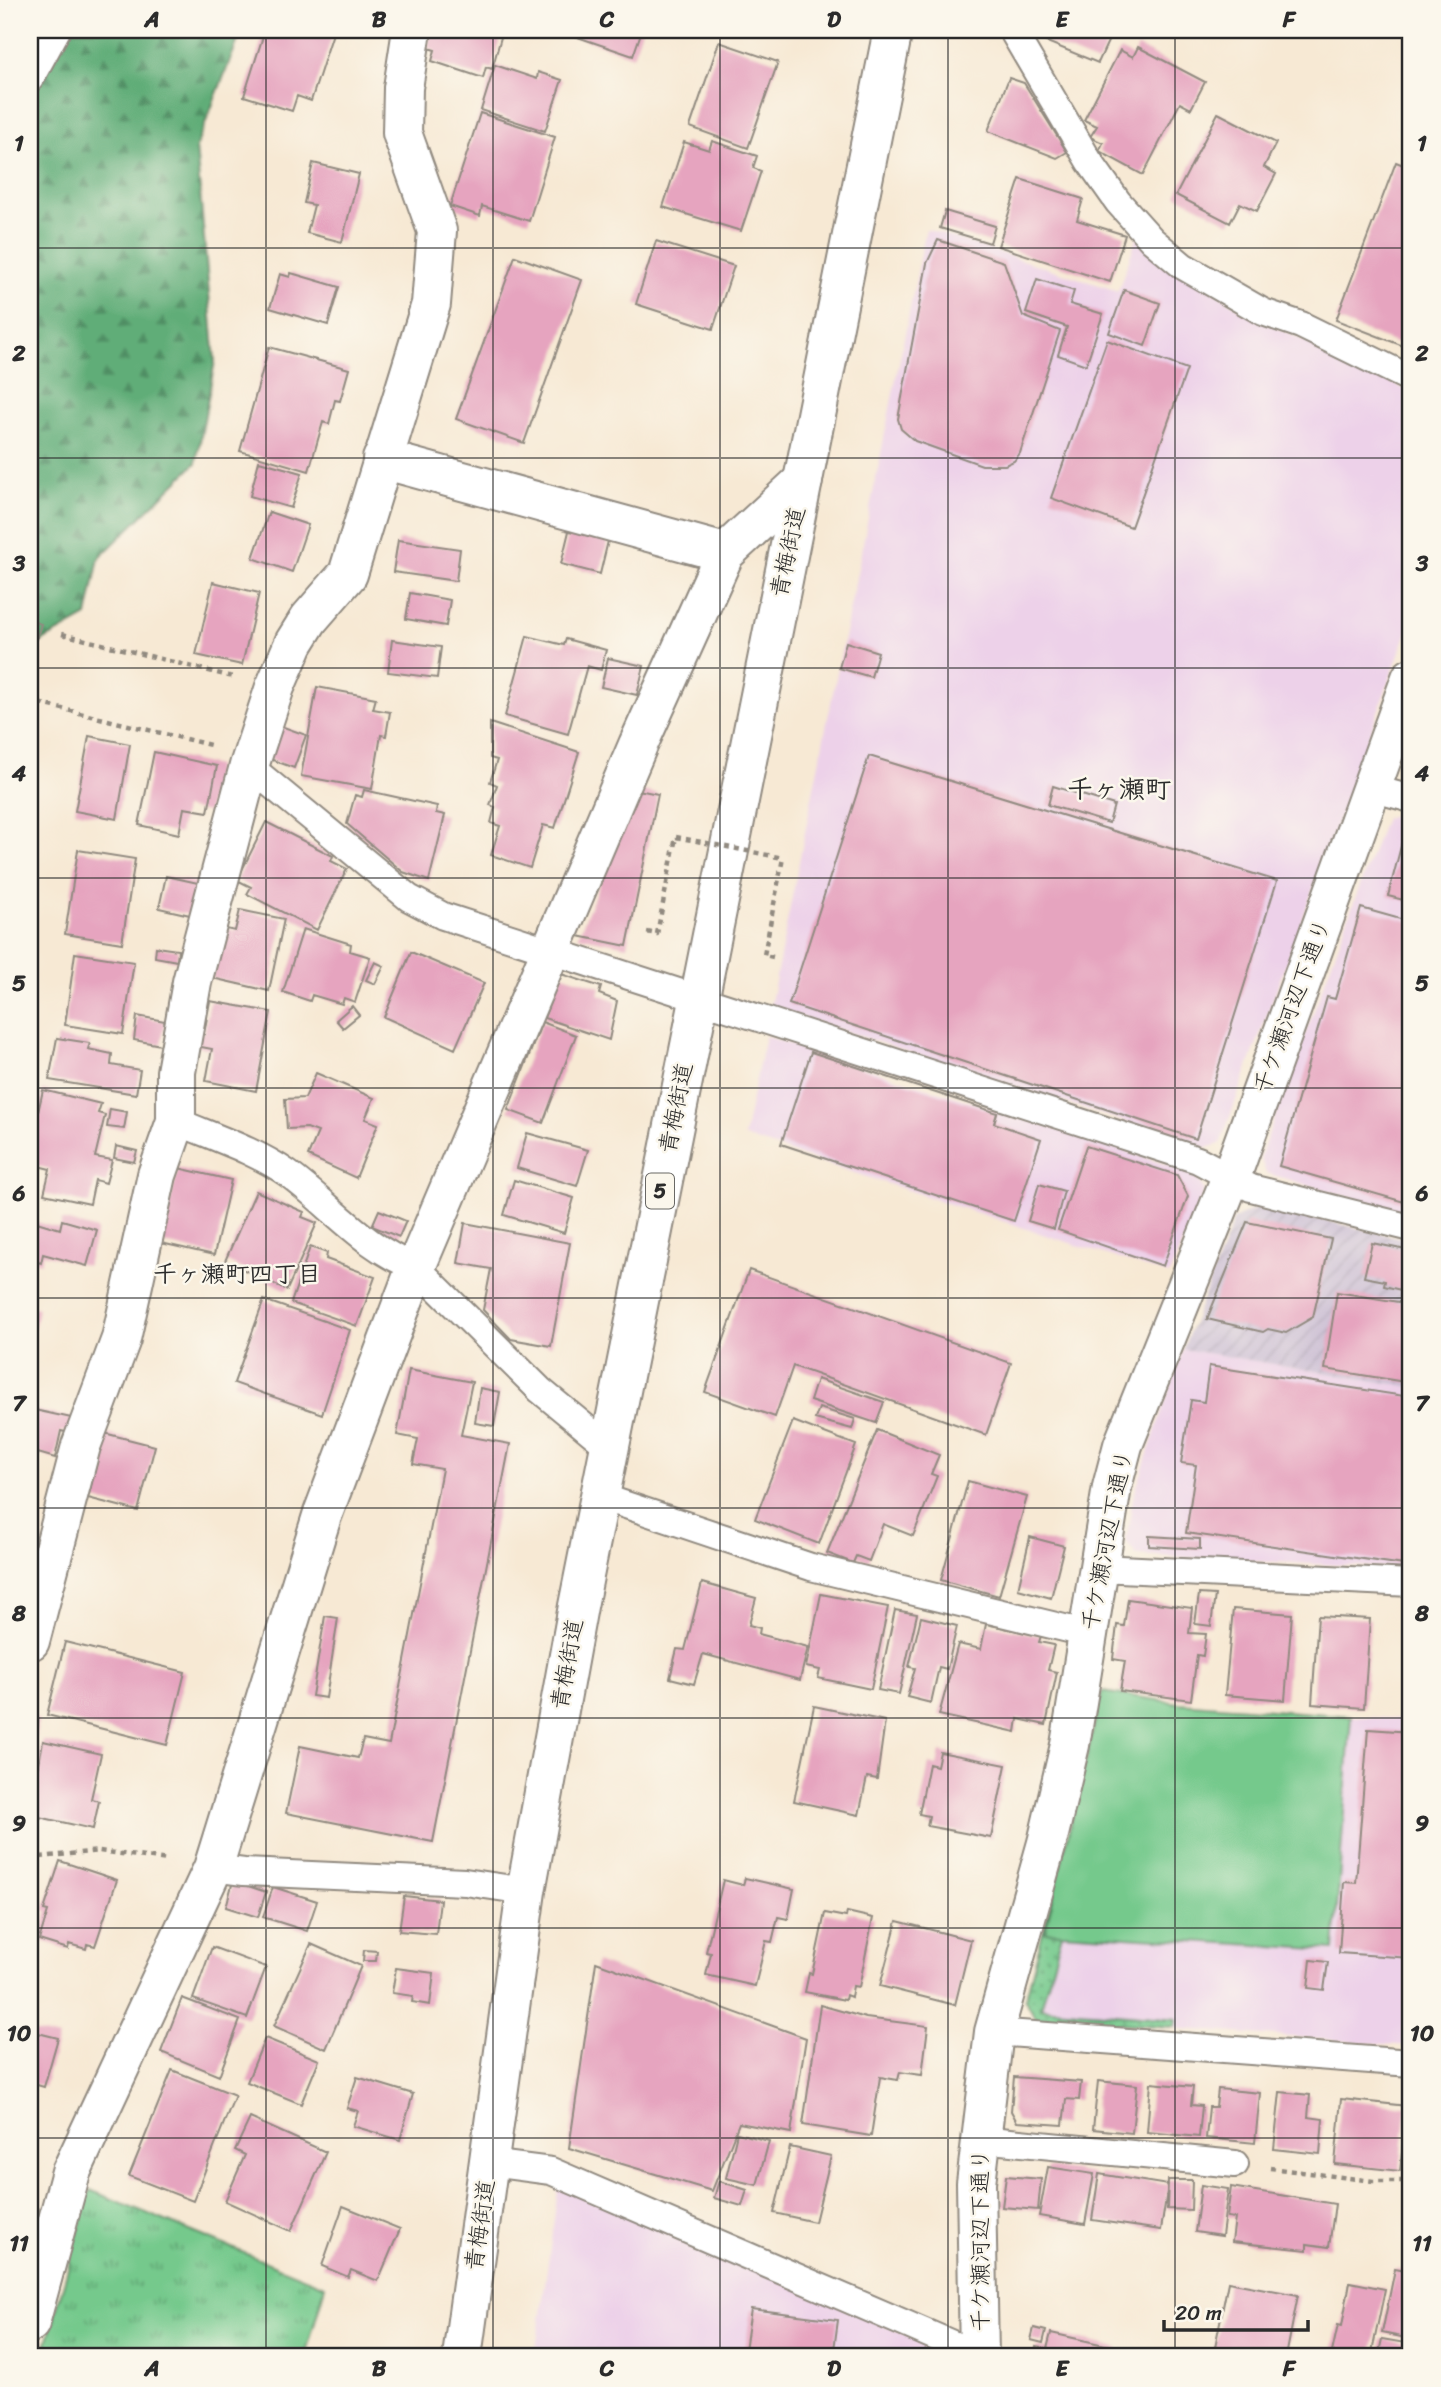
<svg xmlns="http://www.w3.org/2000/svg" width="1441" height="2387" font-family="Sriracha,'Klee One',sans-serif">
  <defs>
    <pattern id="industrial-furrows" width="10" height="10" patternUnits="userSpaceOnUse" patternTransform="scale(1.75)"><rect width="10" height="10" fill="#ccbfd4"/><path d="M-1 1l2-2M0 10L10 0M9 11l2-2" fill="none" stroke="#afa4b6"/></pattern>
    <pattern id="grass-dots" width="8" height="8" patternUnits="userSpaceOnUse" patternTransform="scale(1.75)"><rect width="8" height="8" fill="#75c98c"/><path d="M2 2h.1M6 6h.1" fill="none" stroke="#60a373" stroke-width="1.8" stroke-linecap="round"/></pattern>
    <pattern id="forest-firs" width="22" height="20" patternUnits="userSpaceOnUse" patternTransform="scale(1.75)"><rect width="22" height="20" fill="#60ad78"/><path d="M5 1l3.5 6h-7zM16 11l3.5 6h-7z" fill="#4f8d63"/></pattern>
    <pattern id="park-tufts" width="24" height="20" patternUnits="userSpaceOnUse" patternTransform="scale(1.75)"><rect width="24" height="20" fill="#75c98c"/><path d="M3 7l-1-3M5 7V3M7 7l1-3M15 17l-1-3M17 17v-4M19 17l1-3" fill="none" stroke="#60a373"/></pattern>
  </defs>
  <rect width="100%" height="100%" fill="#fbf7ec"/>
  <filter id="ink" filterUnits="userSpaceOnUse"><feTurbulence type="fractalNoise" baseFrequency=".0143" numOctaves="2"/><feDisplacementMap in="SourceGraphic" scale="14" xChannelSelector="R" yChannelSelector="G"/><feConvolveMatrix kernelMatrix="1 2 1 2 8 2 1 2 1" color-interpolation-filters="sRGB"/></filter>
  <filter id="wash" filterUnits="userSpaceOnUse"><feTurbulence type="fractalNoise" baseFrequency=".00686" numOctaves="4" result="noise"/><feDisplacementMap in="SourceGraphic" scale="28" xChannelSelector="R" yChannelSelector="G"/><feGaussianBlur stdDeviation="1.57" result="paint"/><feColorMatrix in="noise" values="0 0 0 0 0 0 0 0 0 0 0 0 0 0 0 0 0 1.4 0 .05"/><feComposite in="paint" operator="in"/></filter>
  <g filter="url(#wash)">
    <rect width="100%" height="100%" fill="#f7e9d4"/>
    <!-- built -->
    <path fill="#edd1e9" d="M926 229 1118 291 1137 237 1246 313 1411 392V621L1220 1144 1205 1148 770 1007Z
      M1411 742V782L1399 777Z
      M1403 812 1411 814V1215L1266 1173 1260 1157 1385 818Z
      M765 1036 1196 1174 1204 1191 1169 1275 744 1137Z
      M1183 1349 1411 1387V1569L1136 1555 1126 1541 1133 1498Z
      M1351 1716 1411 1720V2046L1036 2018 1025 2000 1045 1932 1334 1950Z
      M559 2183 958 2357H535Z"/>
    <!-- industrial -->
    <path fill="url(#industrial-furrows)" d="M1260 1206 1411 1240V1387L1183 1349 1234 1219Z"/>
    <!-- grass -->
    <path fill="url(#grass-dots)" stroke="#507a5c" stroke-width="2" d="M1084 1776 1057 1932 1062 1933 1041 2008 1176 2019 1175 2027 1036 2018 1025 2000Z"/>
    <!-- forest -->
    <path fill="url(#forest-firs)" stroke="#466c52" stroke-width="2" d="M30 30H242L196 147 215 361 196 463 99 558 87 616 30 648Z"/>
    <!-- park -->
    <path fill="url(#park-tufts)" stroke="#507a5c" stroke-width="2" d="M90 2190 325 2286 305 2357H43Z"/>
    <!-- garden -->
    <path fill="#75c98c" stroke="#507a5c" stroke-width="2" d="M1102 1692 1179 1703 1351 1716 1334 1950 1045 1932Z"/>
    <g id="blocks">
      <!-- building -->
      <path fill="#e6a4bf" d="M265 30H334L311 101 297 96 292 111 244 96Z
        M431 30H503L492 69 486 67 483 78 432 61 435 50 428 48Z
        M557 30H642L633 56Z
        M1039 30H1100L1111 35 1098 63 1035 37Z
        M719 42 778 62 748 148 690 127Z
        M1138 47 1205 82 1191 109 1180 103 1143 175 1099 151 1103 143 1090 137 1097 126 1084 120 1120 50 1133 57Z
        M495 65 537 79 538 72 562 80 545 131 481 110Z
        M1009 78 1024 83 1067 152 1057 158 988 131Z
        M480 113 555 137 529 221 482 206 480 216 450 206Z
        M1218 113 1276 143 1264 167 1276 174 1257 211 1240 203 1230 223 1176 195Z
        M712 141 757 156 753 168 761 171 741 231 663 207 684 142 709 150Z
        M1396 162 1411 168V349L1336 320Z
        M313 163 359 174 342 242 307 233 314 205 304 203Z
        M1020 179 1083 199 1077 220 1125 235 1110 282 998 246Z
        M945 211 995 226 990 243 940 228Z
        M938 240 1004 262 1023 316 1060 331 1020 453 1014 461 1005 465H982L915 441 901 429 898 419 927 263Z
        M656 241 734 266 713 329 636 304Z
        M515 256 582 280 524 443 456 419Z
        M291 273 339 287 328 325 270 308 280 274 290 277Z
        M1037 279 1074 291 1070 304 1103 314 1086 365 1058 355 1067 327 1026 313Z
        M1124 290 1160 303 1145 346 1109 333Z
        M1107 340 1187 369 1131 527 1051 498Z
        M269 347 349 369 340 401 335 400 329 424 323 422 309 471 240 451Z
        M259 461 302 473 291 508 250 496Z
        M269 512 308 525 292 572 253 558Z
        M570 527 609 537 600 574 561 564Z
        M398 540 460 549 456 581 393 572Z
        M213 582 259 593 242 665 196 655Z
        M410 593 450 600 446 626 406 619Z
        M30 620 41 624 32 653 30 652Z
        M527 636 564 645 566 639 606 650 601 670 587 666 568 734 505 716Z
        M392 640 441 647 437 678 388 672Z
        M846 642 878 652 871 677 839 668Z
        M608 658 644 666 637 695 601 687Z
        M317 687 376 698 373 709 390 712 386 736 381 735 372 789 301 776Z
        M490 723 579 752 555 828 543 825 530 868 491 855 500 826 491 823 495 807 490 805 497 785 490 782 497 760 490 758Z
        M278 725 306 735 294 768 267 758Z
        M89 736 130 744 117 819 75 811Z
        M154 752 217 766 208 812 184 808 179 834 139 825Z
        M869 756 1277 881 1196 1139 789 1004Z
        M1053 786 1114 805 1109 823 1048 805Z
        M364 790 437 806 436 813 445 815 429 881 403 872 347 824 355 795 362 797Z
        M638 790 658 794 627 946 578 936Z
        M266 822 333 856 331 861 347 869 317 930 247 894 251 887 237 880Z
        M1405 831 1411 832V902L1388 896Z
        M78 850 135 859 122 943 65 934Z
        M166 876 198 883 190 915 159 908Z
        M1361 908 1411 922V1204L1279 1166 1327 997 1335 999Z
        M240 910 284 919 269 991 212 978 222 928 235 931Z
        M303 929 351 944 350 951 370 957 355 1002 344 998 342 1004 312 995 310 1001 283 992Z
        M156 947 178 950 177 961 155 957Z
        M411 952 484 983 455 1049 384 1017Z
        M75 953 134 962 123 1034 65 1025Z
        M375 962 384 966 375 984 366 980Z
        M561 974 601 987 599 994 617 1001 609 1040 544 1018Z
        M210 1001 271 1012 256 1091 206 1081 212 1049 196 1046 199 1033 204 1034Z
        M352 1006 359 1015 343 1028 336 1020Z
        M137 1016 165 1021 161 1045 134 1040Z
        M542 1022 576 1035 543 1123 508 1110Z
        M57 1038 90 1043 88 1049 112 1054 111 1065 140 1070 136 1094 49 1080Z
        M811 1052 997 1113 994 1123 1041 1139 1014 1221 781 1144Z
        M316 1073 374 1098 365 1119 378 1124 356 1178 308 1156 318 1132 307 1128 287 1129 285 1099 305 1098Z
        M43 1090 101 1104 98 1113 105 1115 95 1157 112 1160 106 1183 95 1180 90 1204 44 1194 50 1169 30 1164V1148Z
        M110 1109 127 1112 124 1129 107 1127Z
        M527 1133 588 1150 577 1186 517 1168Z
        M116 1146 137 1151 134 1162 114 1158Z
        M1086 1146 1177 1175 1188 1196 1163 1266 1058 1230Z
        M178 1168 231 1180 214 1255 161 1243Z
        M514 1180 574 1198 564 1233 504 1215Z
        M1039 1184 1064 1191 1054 1229 1028 1221Z
        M256 1191 304 1212 302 1217 317 1223 287 1290 225 1261Z
        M379 1210 406 1221 399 1237 372 1226Z
        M30 1220 60 1229 62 1220 97 1230 87 1266 43 1254 41 1263 30 1260Z
        M1247 1222 1331 1239 1313 1317 1286 1333 1268 1329 1263 1332 1207 1319Z
        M465 1223 570 1243 551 1346 511 1339 483 1310 491 1269 458 1263Z
        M1372 1243 1411 1251 1405 1291 1384 1286 1385 1281 1364 1277Z
        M310 1247 327 1253 326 1259 375 1277 357 1326 291 1303Z
        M749 1270 1011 1363 986 1435 793 1366 775 1417 705 1392Z
        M1337 1292 1411 1304V1383L1325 1369Z
        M264 1300 350 1330 322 1414 234 1383Z
        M30 1307 38 1308 31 1346H30Z
        M1209 1366 1411 1397V1566L1186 1533 1196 1465 1181 1463 1191 1400 1204 1402Z
        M409 1370 472 1382 461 1435 510 1444 433 1842 286 1813 300 1746 358 1758 363 1739 389 1744 442 1469 413 1464 418 1439 397 1435Z
        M817 1379 884 1402 876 1423 810 1401Z
        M480 1388 500 1392 494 1426 475 1423Z
        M819 1408 855 1419 852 1429 815 1419Z
        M30 1409 76 1419 74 1434 61 1431 55 1458 38 1453 31 1484Z
        M793 1421 856 1445 819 1544 755 1519Z
        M877 1430 939 1455 931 1474 937 1476 913 1536 883 1524 869 1561 856 1556 853 1563 827 1553Z
        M104 1433 155 1446 138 1511 88 1498Z
        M968 1481 1027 1497 999 1596 941 1580Z
        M1149 1536 1200 1539V1549L1149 1546Z
        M1030 1537 1064 1546 1051 1598 1018 1589Z
        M702 1583 756 1598 749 1625 760 1628 759 1634 808 1647 800 1680 703 1654 694 1684 670 1678 677 1649 685 1650Z
        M821 1594 888 1607 871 1689 818 1678 820 1670 806 1667Z
        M1199 1594 1215 1595 1211 1626 1195 1624Z
        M1128 1599 1192 1608 1189 1633 1206 1634 1203 1656 1197 1655 1191 1700 1120 1691 1125 1661 1113 1659 1117 1625 1124 1626Z
        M1233 1609 1292 1614 1285 1700 1225 1695Z
        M895 1610 917 1614 899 1694 878 1690Z
        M325 1616 338 1618 326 1698 312 1696Z
        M1318 1616 1370 1619 1364 1708 1312 1704Z
        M921 1617 957 1626 947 1669 939 1667 931 1703 907 1697 915 1668 909 1667Z
        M986 1624 1041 1636 1039 1642 1054 1645 1048 1670 1057 1672 1046 1725 1018 1719 1016 1732 939 1715 958 1644 981 1649Z
        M65 1642 185 1672 167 1745 47 1715Z
        M814 1706 885 1721 877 1779 867 1777 859 1815 794 1801Z
        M30 1718 38 1719 36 1737H30Z
        M1368 1729 1411 1732V1958L1339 1953 1344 1882 1356 1883Z
        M43 1741 101 1754 91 1799 99 1801 93 1829 30 1815Z
        M940 1752 1006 1765 991 1838 927 1826 929 1816 919 1814 929 1764 937 1766Z
        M60 1861 117 1880 95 1946 87 1944 86 1949 69 1944 68 1949 39 1940 48 1911 44 1910Z
        M745 1878 794 1889 788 1919 778 1917 772 1942 766 1941 755 1986 706 1975 711 1953 706 1952 723 1880 743 1885Z
        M233 1881 266 1892 258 1917 226 1907Z
        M273 1887 317 1901 307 1931 263 1917Z
        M404 1896 440 1900 436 1934 399 1931Z
        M847 1912 873 1918 859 1987 853 1986 851 1997 846 1995 845 2000 805 1992 809 1973 812 1974 825 1913 846 1917Z
        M897 1921 971 1940 955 2005 880 1986Z
        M311 1944 361 1966 326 2049 274 2026Z
        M212 1947 266 1967 247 2018 193 1999Z
        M364 1950 377 1951 376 1961H363Z
        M1311 1960 1328 1962 1324 1990 1308 1988Z
        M596 1962 806 2038 791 2133 739 2123 712 2191 569 2148Z
        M396 1968 434 1973 430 2005 412 2002 413 1996 392 1993Z
        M182 1998 240 2020 219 2076 161 2052Z
        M820 2005 866 2018 928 2026 922 2075 900 2072 898 2080 880 2077 871 2136 803 2125Z
        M30 2031 58 2038 44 2087 30 2083Z
        M265 2038 319 2060 301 2104 247 2082Z
        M172 2070 235 2095 193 2201 129 2176Z
        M357 2077 413 2094 400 2140 353 2126 358 2111 347 2108Z
        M1014 2077 1081 2082 1079 2100 1066 2099 1063 2125 1017 2122 1011 2111Z
        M1098 2081 1137 2085 1132 2133 1093 2129Z
        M1151 2083 1193 2087 1191 2105 1202 2106 1199 2137 1147 2132Z
        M1218 2089 1260 2093 1255 2143 1206 2138 1209 2107H1216Z
        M1280 2092 1310 2095 1308 2117 1323 2119 1320 2154 1274 2149Z
        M1341 2099 1407 2106 1400 2171 1335 2164Z
        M250 2118 326 2152 291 2231 225 2201 245 2155 235 2150Z
        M737 2133 769 2141 757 2185 726 2178Z
        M790 2147 831 2156 815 2222 774 2213Z
        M1048 2167 1094 2174 1085 2224 1039 2216Z
        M1099 2174 1168 2185 1161 2230 1092 2220Z
        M1006 2176 1041 2179 1038 2210 1002 2207Z
        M1168 2180H1192L1191 2210 1167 2209Z
        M719 2181 747 2190 742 2206 714 2198Z
        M1201 2185 1228 2189 1222 2236 1195 2232Z
        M1231 2187 1335 2204 1329 2247 1307 2244V2250L1232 2242 1235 2218 1227 2217Z
        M343 2206 400 2229 378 2281 351 2270 348 2277 322 2266Z
        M1395 2269 1411 2272V2339L1382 2333Z
        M1228 2282 1298 2295 1286 2357H1213Z
        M1350 2282 1385 2289 1371 2357H1331L1338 2325 1342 2326Z
        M751 2309 838 2320 833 2357H744Z
        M1034 2328 1046 2331 1043 2343 1031 2340Z
        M1051 2333 1118 2348 1116 2357H1034L1036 2347 1047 2349Z
        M1382 2339 1411 2344V2357H1378Z
        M1123 2351 1149 2356V2357H1122Z
        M1151 2353 1167 2356V2357H1150Z"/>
    </g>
  </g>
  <g filter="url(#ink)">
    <use href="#blocks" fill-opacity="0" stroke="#918a80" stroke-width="2"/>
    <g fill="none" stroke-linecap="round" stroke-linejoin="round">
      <defs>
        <path id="service" d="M1012 30 1089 161 1118 202 1152 240 1183 266 1263 312 1301 325 1411 379
          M30 79 57 30
          M249 766 409 898 443 916 1198 1160 1251 1188 1411 1228
          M1371 788 1411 799
          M176 1121C213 1137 254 1150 287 1173 330 1204 366 1250 416 1267L540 1390 609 1447
          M599 1496 811 1567 1089 1634
          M1099 1568 1411 1583
          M213 1868 244 1872 465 1882 526 1891
          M994 2032 1411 2063
          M980 2139 1235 2164
          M489 2163 551 2171 980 2356"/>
        <path id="minor" d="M382 459 725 553
          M30 1641 81 1446 121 1339 157 1175 176 1121V1072L192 982 249 766 275 687 294 643 309 619 348 574 431 304 437 231 402 133 403 88 412 30
          M30 2323 71 2172 213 1868 322 1516 416 1267 638 745 725 553 803 481
          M979 2357 976 2183 994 2032 1047 1843 1070 1745 1112 1487 1123 1445 1231 1177 1411 678"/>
        <path id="primary" d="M462 2357 526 1891 578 1606 893 30"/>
      </defs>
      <!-- service casing -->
      <use href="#service" stroke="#918a80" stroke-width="30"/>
      <!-- minor casing -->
      <use href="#minor" stroke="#918a80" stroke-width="42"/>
      <!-- primary casing -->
      <use href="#primary" stroke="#918a80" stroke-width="42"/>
      <!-- path -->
      <path stroke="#918a80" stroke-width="4.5" stroke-dasharray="5 5" stroke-linecap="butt" d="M62 634 233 677
        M30 701 210 745
        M647 932 657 934 676 837
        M773 957 764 955 783 858
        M30 1858 99 1851 168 1860
        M1270 2168 1373 2181H1411"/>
      <!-- service -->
      <use href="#service" stroke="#fff" stroke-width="26"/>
      <!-- minor -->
      <use href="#minor" stroke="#fff" stroke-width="38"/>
      <!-- primary -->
      <use href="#primary" stroke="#fff" stroke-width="38"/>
      <!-- path-bridge -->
      <path stroke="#918a80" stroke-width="4.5" stroke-dasharray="5 5" stroke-linecap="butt" d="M676 837 783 858"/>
    </g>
  </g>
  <!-- grid -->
  <path fill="none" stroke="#2b2b2b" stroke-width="2" stroke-opacity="0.55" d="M266 30V2357M493 30V2357M720 30V2357M948 30V2357M1175 30V2357M30 248H1411M30 458H1411M30 668H1411M30 878H1411M30 1088H1411M30 1298H1411M30 1508H1411M30 1718H1411M30 1928H1411M30 2138H1411"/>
  <g text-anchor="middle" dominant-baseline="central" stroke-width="5" stroke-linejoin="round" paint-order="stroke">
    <!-- shield labels -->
    <rect fill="#fbf7ec" stroke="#696865" stroke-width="2" x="646" y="1173.5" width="28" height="35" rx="5"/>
    <g font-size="21" font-weight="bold" fill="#2b2b2b">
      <text x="660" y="1191">5</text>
    </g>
    <!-- street labels -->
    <g font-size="23" fill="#2b2b2b" stroke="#fbf7ec">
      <text transform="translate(788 552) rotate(-78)">青梅街道</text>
      <text transform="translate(1292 1006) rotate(-70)">千ケ瀬河辺下通り</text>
      <text transform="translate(676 1108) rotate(-79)">青梅街道</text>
      <text transform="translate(1107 1540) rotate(-79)">千ケ瀬河辺下通り</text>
      <text transform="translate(567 1664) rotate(-80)">青梅街道</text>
      <text transform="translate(480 2225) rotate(-82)">青梅街道</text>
      <text transform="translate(980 2240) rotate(-90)">千ケ瀬河辺下通り</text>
    </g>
    <!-- neighbourhood labels -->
    <g font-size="24" font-weight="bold" fill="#2b2b2b" stroke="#fbf7ec">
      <text x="237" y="1274">千ヶ瀬町四丁目</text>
    </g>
    <!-- quarter labels -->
    <g font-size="26" font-weight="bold" fill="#2b2b2b" stroke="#fbf7ec">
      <text x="1119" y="789">千ヶ瀬町</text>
    </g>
  </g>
  <!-- margin -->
  <rect width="1441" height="2387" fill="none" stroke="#fbf7ec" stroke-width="77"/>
  <!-- scale -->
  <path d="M1164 2320v10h144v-10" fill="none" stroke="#2b2b2b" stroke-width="3.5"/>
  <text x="1175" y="2320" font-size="21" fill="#2b2b2b" stroke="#fbf7ec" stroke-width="5" paint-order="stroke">20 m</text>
  <rect x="38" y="38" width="1364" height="2310" fill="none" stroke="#2b2b2b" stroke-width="2.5"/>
  <g font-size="23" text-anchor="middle" font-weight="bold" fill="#2b2b2b">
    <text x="152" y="27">A</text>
    <text x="379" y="27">B</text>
    <text x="607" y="27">C</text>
    <text x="834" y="27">D</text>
    <text x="1062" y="27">E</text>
    <text x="1289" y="27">F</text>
    <text x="19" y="151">1</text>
    <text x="1422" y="151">1</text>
    <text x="19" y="361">2</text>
    <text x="1422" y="361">2</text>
    <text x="19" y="571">3</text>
    <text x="1422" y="571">3</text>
    <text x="19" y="781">4</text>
    <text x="1422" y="781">4</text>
    <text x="19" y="991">5</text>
    <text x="1422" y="991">5</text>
    <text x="19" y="1201">6</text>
    <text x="1422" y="1201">6</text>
    <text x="19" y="1411">7</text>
    <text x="1422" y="1411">7</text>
    <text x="19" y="1621">8</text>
    <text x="1422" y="1621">8</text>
    <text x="19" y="1831">9</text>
    <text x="1422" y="1831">9</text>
    <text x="19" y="2041">10</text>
    <text x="1422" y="2041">10</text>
    <text x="19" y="2251">11</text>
    <text x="1422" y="2251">11</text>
    <text x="152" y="2376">A</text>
    <text x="379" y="2376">B</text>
    <text x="607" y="2376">C</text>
    <text x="834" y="2376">D</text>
    <text x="1062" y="2376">E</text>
    <text x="1289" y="2376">F</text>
  </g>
</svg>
